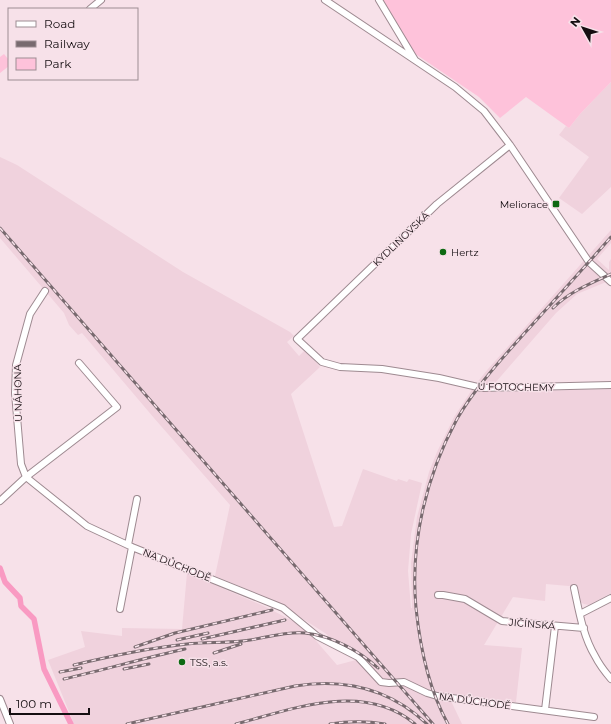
<svg xmlns="http://www.w3.org/2000/svg" width="611" height="724" font-family="Montserrat,sans-serif">
  <rect width="100%" height="100%" fill="#f7e1e9"/>
  <!-- built -->
  <path fill="#f0d2dd" d="M611 82V187L582 214 559 198 589 157 559 135 566 126 569 128 581 113Z
    M0 157 17 165 183 272 290 332 294 336 287 342 299 356 305 350 320 367 291 394 334 527 342 526 363 469 397 481 398 479 407 482 409 479 422 483 411 534 408 571 411 608H412L411 563 417 517 429 472 437 452 454 417 475 385 488 369 611 230V243L597 259 609 270V262L611 259V280L577 294 556 313 495 383 486 389 490 392 611 389V593L589 605 584 604 580 602 577 584 569 586 546 584 545 601 513 597 484 645 522 648 516 702 449 694 452 703 462 724H74L48 660 85 647 81 631 122 636V628L182 629 187 573 266 607 304 627 337 665 356 660 325 633 273 600 215 576 230 505 154 418 82 333 78 335 69 325 64 313 0 238Z"/>
  <!-- green -->
  <path fill="#fec2da" d="M383 0H611V82L581 113 569 128 526 97 500 118 479 97 414 53Z
    M4 54 9 60V66L0 73V57Z"/>
  <g fill="none" stroke-linecap="round" stroke-linejoin="round">
    <!-- canal -->
    <path stroke="#f99ac2" stroke-width="5.5" d="M0 568 5 582 20 598 21 606 34 619 44 669 71 724"/>
    <defs>
      <path id="street" d="M325 0 455 87 484 111 510 145 589 262 611 282
        M379 0 415 60
        M90 9 101 0
        M510 145 437 204 297 339 322 362 340 367 382 369 439 378 482 388 611 385
        M45 291 30 314 16 365 15 393 21 464 26 477 87 526 132 547 283 608 317 636 358 657 381 682 389 683 404 682 427 693 437 696 594 717
        M0 501 26 477 117 407 79 363
        M128 545 137 499
        M574 588C579 611 583 636 595 656 599 664 605 672 611 679
        M438 595H443L465 599 502 621 584 628
        M120 609 132 547
        M580 614 611 598
        M0 699 10 724
        M545 710 555 626"/>
    </defs>
    <!-- street casing -->
    <use href="#street" stroke="#9e8a91" stroke-width="8"/>
    <!-- street -->
    <use href="#street" stroke="#fff" stroke-width="6"/>
    <defs>
      <path id="rail" d="M0 228 433 724
        M553 308C569 292 591 283 611 274
        M202 639 285 620
        M177 640 208 633
        M135 647 175 633 272 610
        M214 653 241 644
        M74 665C111 656 149 648 187 644 205 642 224 643 242 641 263 639 284 631 305 633 332 636 358 650 378 668
        M124 669 149 664
        M60 672 81 668
        M64 679C104 670 144 658 185 649
        M127 724 295 686C345 678 390 689 427 724
        M236 724C293 709 363 681 415 724
        M330 724C349 721 366 721 385 724
        M448 724C429 690 420 647 416 608 410 543 426 476 457 419 475 388 499 362 522 336 552 303 582 270 611 237"/>
    </defs>
    <!-- rail casing -->
    <use href="#rail" stroke="#786a6f" stroke-width="3"/>
    <!-- rail -->
    <use href="#rail" stroke="#f7e1e9" stroke-width="1.5" stroke-dasharray="4.5" stroke-linecap="butt"/>
  </g>
  <!-- markers -->
  <g fill="#0d6912" stroke="#f7e1e9" stroke-width="1.5">
    <rect x="552" y="200" width="8" height="8" rx="2"/>
    <circle cx="443" cy="252" r="4"/>
    <circle cx="182" cy="662" r="4"/>
  </g>
  <g text-anchor="middle" dominant-baseline="central" stroke-width="3" stroke-linejoin="round" paint-order="stroke">
    <!-- poi labels -->
    <g font-size="10" fill="#150e11" stroke="#f7e1e9" text-anchor="start">
      <text x="548" y="204" text-anchor="end">Meliorace</text>
      <text x="451" y="252">Hertz</text>
      <text x="190" y="662">TSS, a.s.</text>
    </g>
    <!-- street labels -->
    <g font-size="10" fill="#150e11" stroke="#f7e1e9">
      <text transform="translate(401 239) rotate(-44)">KYDLINOVSKÁ</text>
      <text transform="translate(516 387) rotate(1)">U FOTOCHEMY</text>
      <text transform="translate(18 393) rotate(-91)">U NÁHONA</text>
      <text transform="translate(177 565) rotate(22)">NA DŮCHODĚ</text>
      <text transform="translate(532 624) rotate(5)">JIČÍNSKÁ</text>
      <text transform="translate(475 701) rotate(8)">NA DŮCHODĚ</text>
    </g>
  </g>
  <!-- legend -->
  <rect x="8" y="8" width="130" height="72" fill="#f7e1e9" stroke="#9d8d93"/>
  <rect x="16" y="21" width="20" height="6" fill="#ffffff" stroke="#9d8d93"/>
  <text x="44" y="28" font-size="12" fill="#150e11">Road</text>
  <rect x="16" y="41" width="20" height="6" fill="#786a6f" stroke="#9d8d93"/>
  <text x="44" y="48" font-size="12" fill="#150e11">Railway</text>
  <rect x="16" y="58" width="20" height="12" fill="#fec2da" stroke="#9d8d93"/>
  <text x="44" y="68" font-size="12" fill="#150e11">Park</text>
  <!-- north arrow -->
  <g transform="translate(583 28) rotate(309)" stroke="#f7e1e9" stroke-width="3" paint-order="stroke">
  <path d="M0-3L7 15L0 10L-7 15Z" fill="#150e11"/>
  <text y="-6" font-size="11" font-weight="bold" text-anchor="middle" fill="#150e11">N</text>
  </g>
  <!-- scale -->
  <path d="M10 708v6h79v-6" fill="none" stroke="#150e11" stroke-width="2"/>
  <text x="16" y="708" font-size="12" fill="#150e11" stroke="#f7e1e9" stroke-width="3" paint-order="stroke">100 m</text>
</svg>
